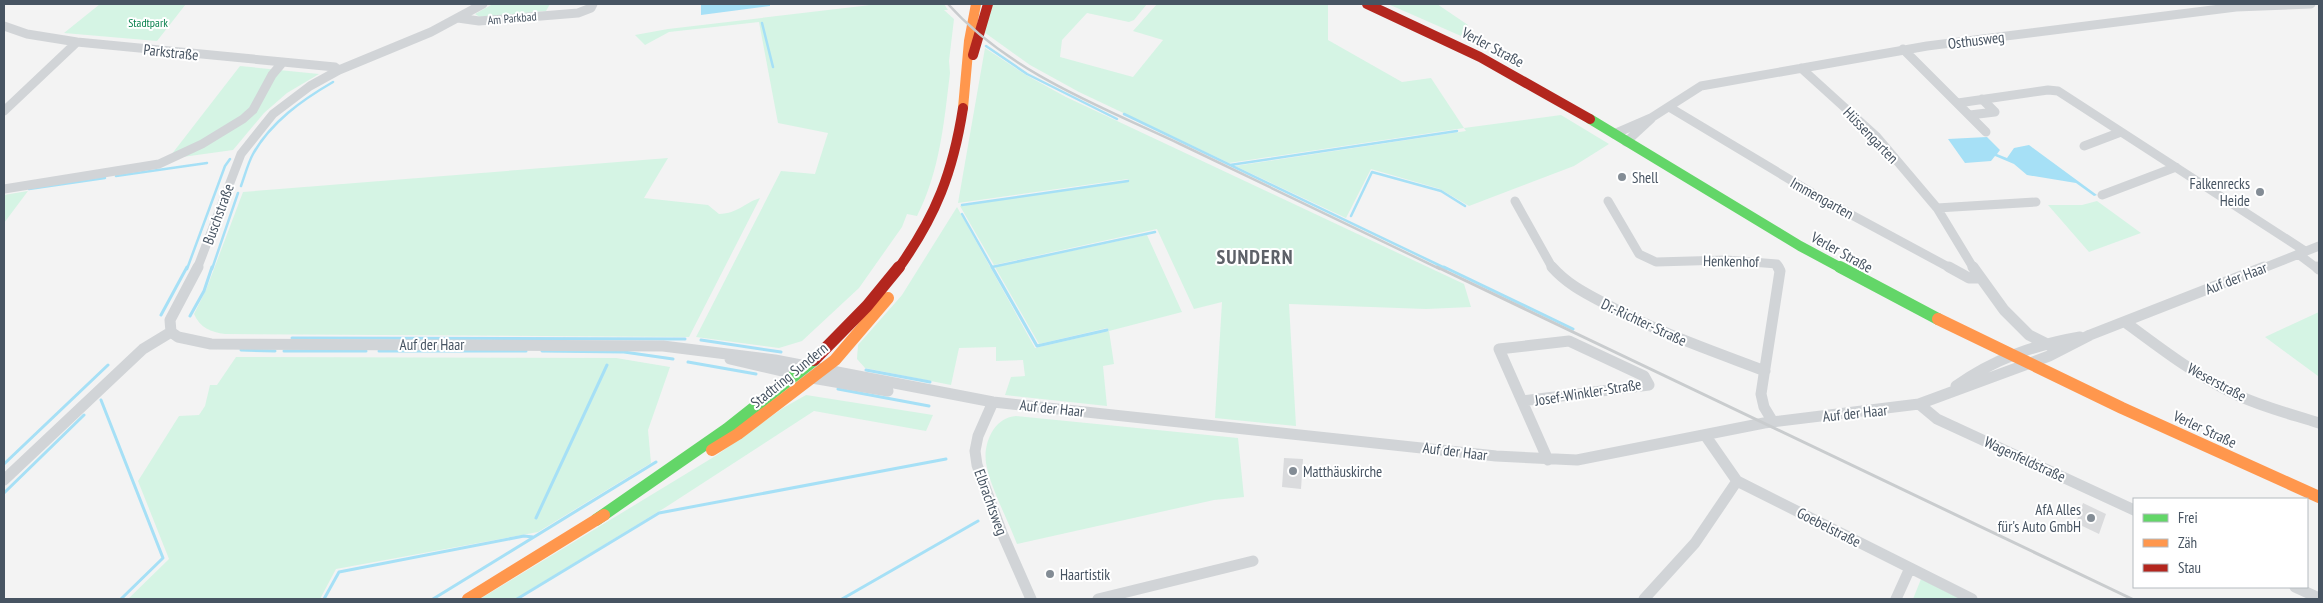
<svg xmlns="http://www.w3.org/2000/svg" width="2323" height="603" font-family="'PT Sans Narrow',sans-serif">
  <rect width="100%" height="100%" fill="#f3f3f3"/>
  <!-- green -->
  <path fill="#d5f4e4" d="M100 4H186L157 41 64 33Z
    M493 4H550L546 11 480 17 475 14Z
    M879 4H944L948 10H944L954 19 949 61 950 73C944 122 940 171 917 216L907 214 902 227 859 288 802 341 779 348 696 337 781 171 815 174 828 133 778 123 759 22 669 32 645 45 635 35 668 29Z
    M993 4H1147L1134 20 1129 22 1087 13 1062 40 1060 57 1133 77 1163 40 1133 31 1157 4H1328V40L1402 82 1431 78 1464 128 1561 115 1609 144 1574 166 1469 206 1440 189 1371 169 1346 218 1235 166 1466 131 1464 128 1229 163 1079 92 1030 65 984 32Z
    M1388 4H1437L1468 25 1461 36Z
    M985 48 1026 75 1066 97 1464 284 1471 307 1426 309 1289 304 1296 426 1215 418 1222 302 1194 309 1157 229 994 265 960 206 1129 181 1128 179 958 203Z
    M240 66 319 74 287 93 264 113 233 150 168 159Z
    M668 158 644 198 708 205 719 214C739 213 742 204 760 198L689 337 225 334C211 332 200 328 194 314L206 290 243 192Z
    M28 191 4 223V195Z
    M2097 201 2141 233 2089 252 2048 205H2082Z
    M957 207 1035 348 1109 331 1107 328 1039 344 995 267 1147 235 1182 312 1109 331 1114 364 1103 366 1107 406 1005 395 1011 377 1025 376 1023 360 996 361V347L959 348 951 385 865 368 857 359 858 345 902 295Z
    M2319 312V376H2318L2265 337Z
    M236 357 616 358 670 367 648 430 651 463 538 532 336 569 320 599H128L169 559 138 481 179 416 199 415 205 406 210 385H217Z
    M806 395 933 415 926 431 814 411 666 507 515 599H480L717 455 783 408Z
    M1016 416 1238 438 1244 497 1214 500 1017 544C1008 520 990 487 986 463 983 442 995 417 1016 416Z
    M1921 579 1961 599H1913Z"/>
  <!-- water -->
  <path fill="#a6e0f6" d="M701 4H770V6L701 15Z
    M1987 137 2000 150 1997 154 2007 158 2014 148 2029 145 2097 195 2094 196 2076 183 2027 175 2014 164 1995 156 1991 161 1965 163 1948 139Z"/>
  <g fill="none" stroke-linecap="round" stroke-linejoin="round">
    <!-- stream-far1 -->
    <path stroke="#a6e0f6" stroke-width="2.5" d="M762 23 773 67
      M986 46 1027 74 1117 119
      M1124 114 1447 269
      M1230 165 1457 131
      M116 176 207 163
      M241 186C245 175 248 163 253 154 271 122 302 100 333 82
      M29 189 105 178
      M962 205 1128 181
      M962 214 992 267 1155 232
      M1351 216 1372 172 1441 191 1465 206
      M187 269 225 166 230 159
      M212 269 238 193"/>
    <!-- stream -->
    <path stroke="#a6e0f6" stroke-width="3" d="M992 267 1037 346 1107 330
      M1444 267 1573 329
      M161 315 187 267
      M190 316 204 291 212 267
      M292 338 685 339
      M701 340 781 352
      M241 350 275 351
      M284 351H366
      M379 351H526
      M542 351 624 352 673 359
      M688 362 756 374
      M866 370 930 382
      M838 389 929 406
      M101 400 163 558 121 599
      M4 464 108 365
      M4 493 84 415
      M536 518 607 365
      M324 599 339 572 524 536 533 537
      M433 599 656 462
      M517 599 659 513 946 459
      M842 599 978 521"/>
  </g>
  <!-- building -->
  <path fill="#dadbdd" d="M1284 458 1303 459 1301 489 1282 487Z
    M2083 503 2106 514 2099 534 2076 523Z"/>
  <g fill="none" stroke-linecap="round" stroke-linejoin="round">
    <!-- street-far1 -->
    <path stroke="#d1d4d7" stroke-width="9" d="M458 18 479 21 578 13 591 8 593 4
      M4 26 27 34 77 42 335 67 339 70
      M1903 49 1986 132
      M1801 68 1876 136 1937 208 1974 269
      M1958 103 2048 90 2058 91 2305 251
      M1669 107 1824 200 1952 269
      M4 111 77 42
      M1970 115 1995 112 1982 99
      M1614 134 1651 118 1701 86 1927 46 2236 7 2311 4
      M1626 142 1651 119
      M2084 146 2121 132
      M4 189 159 164 202 144 243 119 253 110 272 75 282 63
      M2102 195 2176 167
      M1515 201 1553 269
      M1608 201 1639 254 1656 262 1726 260 1777 264 1779 269
      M1937 208 2036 202
      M2298 254 2318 269
      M197 269 241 154 273 114 310 86 339 70 431 32 483 4
      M2261 269 2319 246"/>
    <!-- street -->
    <path stroke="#d1d4d7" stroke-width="11" d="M1552 267C1566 283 1583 292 1602 302 1654 331 1710 350 1765 371
      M1949 267 1969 278H1980
      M1973 267 2004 310 2029 335 2059 350
      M2317 267 2319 269
      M2125 322C2160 348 2195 375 2235 394 2262 407 2291 414 2319 423
      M171 332 178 337 211 344 663 346 775 360 993 402 1496 456 1577 460 1764 423 1919 404 2049 356 2090 335 2264 267
      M171 332 170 320 198 267
      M730 359 812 378 888 391
      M1956 386C1994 359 2034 345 2080 337
      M1522 401 1649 385 1644 376 1569 341 1499 349 1548 460
      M993 402 978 436 975 451 977 465 1002 533 1031 599
      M1919 404 1937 419 2134 510
      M1773 422 1764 407 1761 394 1780 271 1778 267
      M1705 435 1737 481 1972 599
      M4 480 143 349 171 332
      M2295 587 2319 598
      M1098 599 1253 561
      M1644 599 1695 543 1737 481
      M1896 599 1910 568"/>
    <!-- fast-far1 -->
    <path stroke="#63d668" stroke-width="10" d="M1590 119 1800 246 1843 269"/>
    <!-- fast -->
    <path stroke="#63d668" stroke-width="12" d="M1840 267 1938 319
      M596 520 727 429 814 360"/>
    <!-- slow-far1 -->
    <path stroke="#ff974d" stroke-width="10" d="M963 108 969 41 976 4"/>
    <!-- slow -->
    <path stroke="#ff974d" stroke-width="12" d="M1938 319 2122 408 2319 497
      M712 450 738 434 835 360 888 298
      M468 599 604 515"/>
    <!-- jam-far1 -->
    <path stroke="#b3261e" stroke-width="10" d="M1367 4 1480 57 1590 119
      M973 55 988 4
      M898 269C936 216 953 172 963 108"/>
    <!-- jam -->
    <path stroke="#b3261e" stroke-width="12" d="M814 360 867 306 899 267"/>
    <!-- rail-far1 -->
    <path stroke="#c9ccce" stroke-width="2.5" d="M948 4C1009 72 1099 106 1180 144 1266 186 1353 227 1440 269"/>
    <!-- rail -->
    <path stroke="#c9ccce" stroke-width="3" d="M1437 267 2132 599"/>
  </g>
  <!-- markers -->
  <g fill="#838c95" stroke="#fff" stroke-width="2">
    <circle cx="1622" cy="177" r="5"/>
    <circle cx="2260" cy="192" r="5"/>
    <circle cx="1293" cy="471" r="5"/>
    <circle cx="2091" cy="518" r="5"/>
    <circle cx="1050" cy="574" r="5"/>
  </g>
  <g text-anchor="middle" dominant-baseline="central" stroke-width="4" stroke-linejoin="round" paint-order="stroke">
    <!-- far-street labels -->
    <g font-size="12" fill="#475462" stroke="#fff">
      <text transform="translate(512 18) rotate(-5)">Am Parkbad</text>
    </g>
    <!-- far-park labels -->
    <g font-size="12" fill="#0c8350" stroke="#fff">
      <text x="148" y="22">Stadtpark</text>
    </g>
    <!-- street labels -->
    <g font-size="15" fill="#475462" stroke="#fff">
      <text transform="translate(1976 40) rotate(-7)">Osthusweg</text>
      <text transform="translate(1493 47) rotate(28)">Verler Straße</text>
      <text transform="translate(171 52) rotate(6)">Parkstraße</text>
      <text transform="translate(1871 135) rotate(46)">Hüssengarten</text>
      <text transform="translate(1822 198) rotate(29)">Immengarten</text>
      <text transform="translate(218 214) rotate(-70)">Buschstraße</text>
      <text transform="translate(1842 252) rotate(29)">Verler Straße</text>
      <text transform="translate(1731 261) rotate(1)">Henkenhof</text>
      <text transform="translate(2236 278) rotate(-21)">Auf der Haar</text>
      <text transform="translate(1644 322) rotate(25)">Dr.-Richter-Straße</text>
      <text x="432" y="344">Auf der Haar</text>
      <text transform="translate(789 375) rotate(-39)">Stadtring Sundern</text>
      <text transform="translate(2217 382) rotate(28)">Weserstraße</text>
      <text transform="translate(1588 392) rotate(-9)">Josef-Winkler-Straße</text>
      <text transform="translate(1052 408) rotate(6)">Auf der Haar</text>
      <text transform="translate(1855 413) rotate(-6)">Auf der Haar</text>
      <text transform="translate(2205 429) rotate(25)">Verler Straße</text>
      <text transform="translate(1455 451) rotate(7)">Auf der Haar</text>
      <text transform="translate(2025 459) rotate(25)">Wagenfeldstraße</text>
      <text transform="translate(991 502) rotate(70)">Elbrachtsweg</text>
      <text transform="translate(1829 527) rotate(27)">Goebelstraße</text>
    </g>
    <!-- poi labels -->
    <g font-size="15" fill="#475462" stroke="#fff" text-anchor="start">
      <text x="1632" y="177">Shell</text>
      <text x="2250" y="183" text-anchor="end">Falkenrecks<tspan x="2250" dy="17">Heide</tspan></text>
      <text x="1303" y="471">Matthäuskirche</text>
      <text x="2081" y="509" text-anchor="end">AfA Alles<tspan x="2081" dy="17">für's Auto GmbH</tspan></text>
      <text x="1060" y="574">Haartistik</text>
    </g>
    <!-- district labels -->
    <g font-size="20" font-weight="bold" letter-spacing="1" fill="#5d6168" stroke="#fff">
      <text x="1255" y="257">SUNDERN</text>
    </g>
  </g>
  <!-- border -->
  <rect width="2323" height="603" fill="none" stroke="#475462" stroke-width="10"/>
  <!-- legend -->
  <rect x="2133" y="498" width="175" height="90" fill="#ffffff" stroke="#b5bbc0"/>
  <rect x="2143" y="514" width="25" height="8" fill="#63d668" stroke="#b5bbc0"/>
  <text x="2178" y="523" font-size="15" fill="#475462">Frei</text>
  <rect x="2143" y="539" width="25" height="8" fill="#ff974d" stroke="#b5bbc0"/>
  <text x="2178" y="548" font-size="15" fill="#475462">Zäh</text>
  <rect x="2143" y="564" width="25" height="8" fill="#b3261e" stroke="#b5bbc0"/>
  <text x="2178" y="573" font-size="15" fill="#475462">Stau</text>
</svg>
